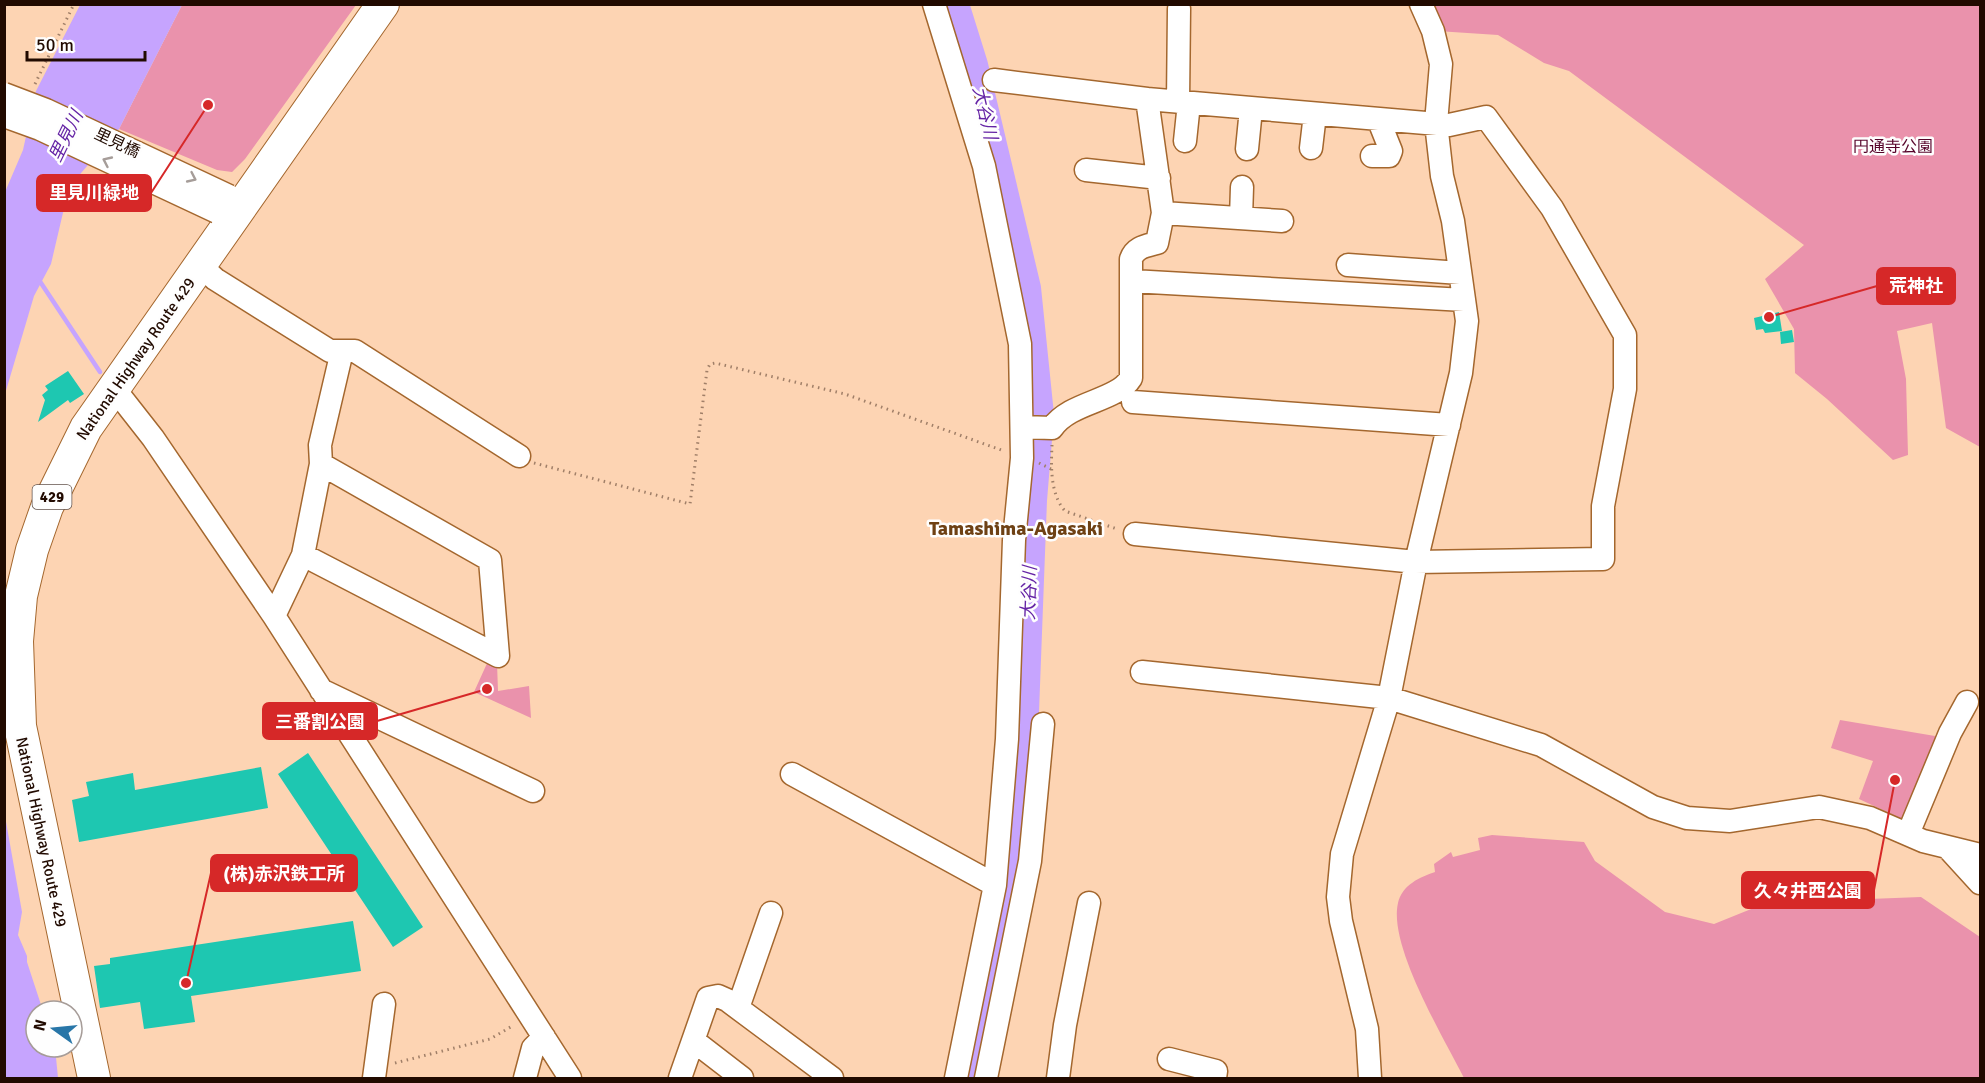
<svg xmlns="http://www.w3.org/2000/svg" width="1985" height="1083" font-family="Signika,'Noto Sans JP',sans-serif">
  <rect width="100%" height="100%" fill="#fdd4b3"/>
  <!-- green -->
  <path fill="#ea92ac" d="M182 5H356L245 159 232 172 217 170 119 129Z
    M1425 5H1980V447L1946 428 1932 323 1897 331 1906 379 1908 455 1893 460 1827 399 1795 373 1794 329 1765 279 1804 245 1569 71 1544 63 1498 35 1437 31Z
    M489 659 497 663 498 691 529 686 531 718 474 692Z
    M1840 720 1935 736 1940 741 1902 819 1859 799 1873 761 1831 748Z
    M1492 835 1584 842 1595 861 1665 912 1714 924 1766 903 1921 897 1980 937V1078H1464C1444 1038 1388 946 1398 903 1402 885 1420 877 1435 872L1434 864 1451 852 1453 857 1480 850 1478 838Z"/>
  <!-- water -->
  <path fill="#c6a4fe" d="M80 5H182L119 129 69 187 51 264 34 296 5 394V192L23 150 36 91Z
    M5 816 22 912 18 935 27 956V962L43 1011H36V1047H55L58 1078H5Z"/>
  <g fill="none" stroke-linecap="round" stroke-linejoin="round">
    <!-- stream -->
    <path stroke="#c6a4fe" stroke-width="4.5" d="M39 280 100 372"/>
    <!-- river -->
    <path stroke="#c6a4fe" stroke-width="28" d="M955 4 974 65 1027 288 1040 415 1033 500 1023 765 998 946 971 1078"/>
  </g>
  <!-- building -->
  <path fill="#1ec7b1" d="M1779 312 1782 331 1765 333 1763 329 1756 330 1754 318Z
    M1792 330 1794 342 1781 344 1780 332Z
    M68 371 84 394 70 403 68 400 38 422 45 400 42 395 48 390 45 386Z
    M308 753 423 927 393 947 278 774Z
    M261 767 268 808 79 842 72 800 89 796 86 782 133 773 135 790Z
    M353 921 361 971 191 996 195 1022 144 1029 140 1002 100 1008 94 966 110 964V958Z"/>
  <g fill="none" stroke-linecap="round" stroke-linejoin="round">
    <defs>
      <path id="minor" d="M934 4 984 166 1020 344 1022 458 1014 540 1007 739 995 885 956 1078
        M994 80 1147 99
        M1178 102 1179 9
        M1185 141 1189 103
        M1311 148 1315 114
        M1247 149 1251 109
        M1372 156H1389L1391 151 1379 121
        M1086 170 1159 178
        M1163 213 1282 221
        M1241 218 1242 187
        M1348 265 1460 273
        M201 266 215 279 330 351H342L320 445 321 464 303 555 274 616 570 1078
        M1132 281 1464 300
        M342 351H355L519 456
        M113 387 153 438 274 616
        M1133 402 1449 425
        M1022 427 1052 428C1071 401 1116 402 1131 378V259C1135 247 1146 246 1157 243L1163 213 1147 99 1449 125 1486 117 1552 208 1625 335V389L1603 506V559L1416 562 1135 534
        M303 555 498 656 490 560 321 464
        M1142 672 1389 698 1541 745 1653 807 1687 818 1730 821 1819 807 1870 818 1923 841 1980 855
        M321 690 533 791
        M792 774 995 885
        M1908 834 1950 733 1967 702
        M1949 849 1980 883
        M738 1008 771 913
        M694 1041 742 1078
        M1169 1059 1216 1071 1215 1078
        M374 1078 384 1004
        M525 1078 533 1048 544 1037
        M680 1078 708 998 718 996 727 1000 832 1078
        M986 1078 1030 861 1043 724
        M1058 1078 1065 1025 1089 903
        M1370 1078 1367 1029 1341 921 1338 897 1342 854 1389 698 1416 562 1461 373 1467 321 1453 221 1442 176 1436 123 1441 64 1433 31 1421 4"/>
      <path id="highway" d="M94 1078 20 726 17 641 21 596 32 550 47 507 86 428 383 4"/>
    </defs>
    <!-- minor casing -->
    <use href="#minor" stroke="#a4672e" stroke-width="25"/>
    <!-- highway casing -->
    <use href="#highway" stroke="#a4672e" stroke-width="34"/>
    <!-- path -->
    <path stroke="#a07f68" stroke-width="3" stroke-dasharray="1.5 4.5" stroke-linecap="butt" d="M35 84 74 4
      M1052 445C1051 466 1050 494 1065 511L1117 529
      M534 463 690 504 707 370 710 364 715 363 845 394 1004 451
      M1039 463 1051 469
      M395 1063 490 1039 514 1025"/>
    <!-- minor -->
    <use href="#minor" stroke="#fff" stroke-width="22"/>
    <!-- highway -->
    <use href="#highway" stroke="#fff" stroke-width="32"/>
    <defs>
      <path id="minor-bridge" d="M4 94 46 110 229 196
        M4 116 40 129 217 212"/>
    </defs>
    <!-- minor-bridge casing -->
    <use href="#minor-bridge" stroke="#a4672e" stroke-width="25" stroke-linecap="butt"/>
    <!-- minor-bridge -->
    <use href="#minor-bridge" stroke="#fff" stroke-width="22"/>
  </g>
  <!-- one-way arrows -->
  <defs><path id="oneway-chevron" d="M-2-3.5L2.5 0L-2 3.5" fill="none" stroke-width="1.6" stroke-linecap="round" stroke-linejoin="round" transform="scale(1.5)"/></defs>
  <g stroke="#a69d99">
    <use href="#oneway-chevron" transform="translate(107 161) rotate(-155)"/>
    <use href="#oneway-chevron" transform="translate(192 178) rotate(25)"/>
  </g>
  <g text-anchor="middle" dominant-baseline="central" stroke-width="5" stroke-linejoin="round" paint-order="stroke">
    <!-- shield labels -->
    <rect fill="#fefefe" stroke="#63534c" stroke-width="1.5" x="32.5" y="485" width="39" height="24" rx="4.5"/>
    <g font-size="15" font-weight="bold" fill="#210a00">
      <text x="52" y="497">429</text>
    </g>
    <!-- street labels -->
    <g font-size="16" fill="#210a00" stroke="#fefefe">
      <text transform="translate(117 143) rotate(25)">里見橋</text>
      <text transform="translate(136 359) rotate(-55)">National Highway Route 429</text>
      <text transform="translate(41 832) rotate(78)">National Highway Route 429</text>
    </g>
    <!-- park labels -->
    <g font-size="16" fill="#560329" stroke="#fefefe">
      <text x="1893" y="147">円通寺公園</text>
    </g>
    <!-- water labels -->
    <g font-size="18" font-style="italic" fill="#6524a5" stroke="#fefefe">
      <text transform="translate(985 113) rotate(77)">大谷川</text>
      <text transform="translate(66 136) rotate(-64)">里見川</text>
      <text transform="translate(1029 593) rotate(-88)">大谷川</text>
    </g>
    <!-- quarter labels -->
    <g font-size="20" font-weight="bold" fill="#6e4114" stroke="#fefefe">
      <text x="1016" y="528">Tamashima-Agasaki</text>
    </g>
  </g>
  <!-- callouts -->
  <path fill="none" stroke="#d62828" stroke-width="2" d="M208 105L151 193M1769 317L1877 286M487 689L377 721M186 983L211 873M1895 780L1874 890"/>
  <g fill="#d62828" stroke="#fefefe" stroke-width="2">
    <circle cx="208" cy="105" r="6"/>
    <circle cx="1769" cy="317" r="6"/>
    <circle cx="487" cy="689" r="6"/>
    <circle cx="186" cy="983" r="6"/>
    <circle cx="1895" cy="780" r="6"/>
  </g>
  <g fill="#d62828" stroke="#d62828" stroke-width="2">
    <rect x="37" y="175" width="114" height="36" rx="6"/>
    <rect x="1877" y="268" width="78" height="36" rx="6"/>
    <rect x="263" y="703" width="114" height="36" rx="6"/>
    <rect x="211" y="855" width="146" height="36" rx="6"/>
    <rect x="1742" y="872" width="132" height="36" rx="6"/>
  </g>
  <g font-size="18" text-anchor="middle" font-weight="bold" fill="#fff">
    <text x="94" y="199">里見川緑地</text>
    <text x="1916" y="292">荒神社</text>
    <text x="320" y="728">三番割公園</text>
    <text x="284" y="880">(株)赤沢鉄工所</text>
    <text x="1808" y="897">久々井西公園</text>
  </g>
  <!-- border -->
  <rect width="1985" height="1083" fill="none" stroke="#210a00" stroke-width="12"/>
  <!-- north arrow -->
  <g transform="translate(54 1029) rotate(285)"><circle r="28" fill="#fefefe" stroke="#a69c98" stroke-width="1.5"/>
  <path d="M0-4.5L10 22L0 15L-10 22Z" fill="#2876a8"/>
  <text y="-9" font-size="16" font-weight="bold" text-anchor="middle" fill="#210a00">N</text>
  </g>
  <!-- scale -->
  <path d="M27 51v9h118v-9" fill="none" stroke="#210a00" stroke-width="3"/>
  <text x="36" y="51" font-size="18" fill="#210a00" stroke="#fefefe" stroke-width="4.5" paint-order="stroke">50 m</text>
</svg>
